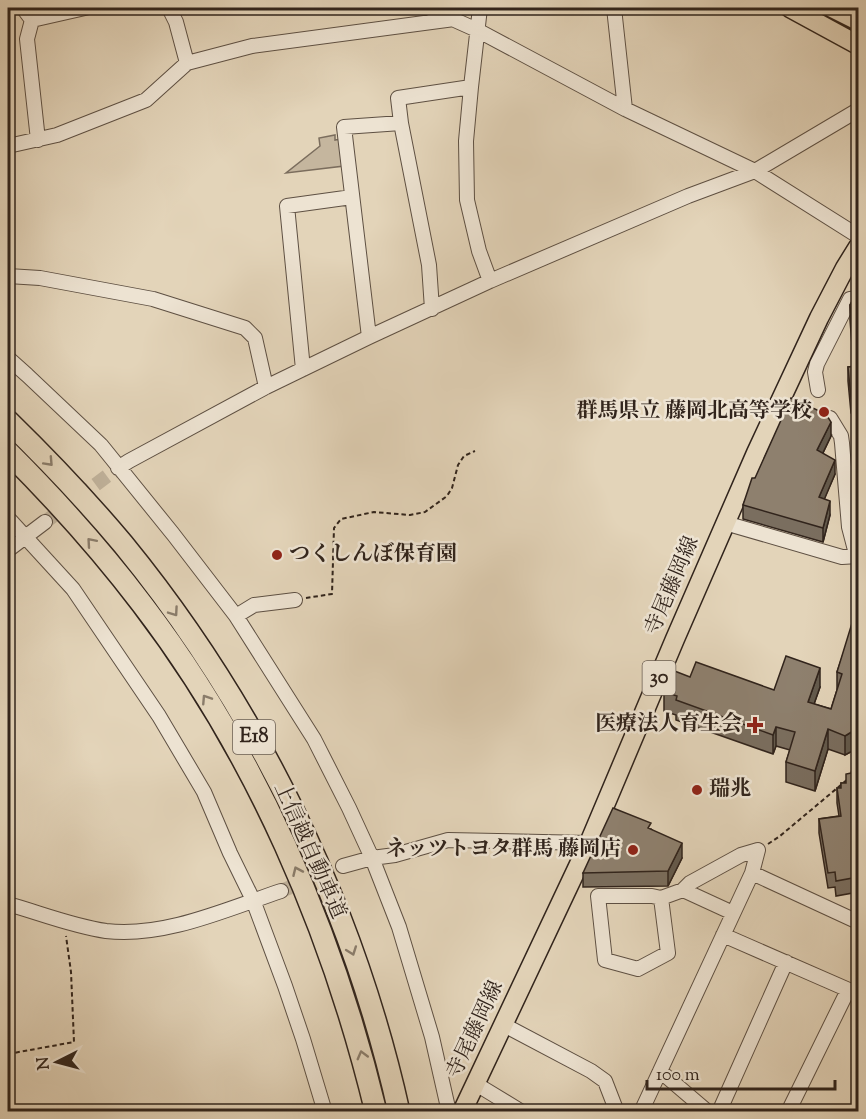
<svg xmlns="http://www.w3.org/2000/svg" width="866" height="1119" font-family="'Sorts Mill Goudy','Noto Serif JP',serif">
  <rect width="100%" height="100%" fill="#e3d4b9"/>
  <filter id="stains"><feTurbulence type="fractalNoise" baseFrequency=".00333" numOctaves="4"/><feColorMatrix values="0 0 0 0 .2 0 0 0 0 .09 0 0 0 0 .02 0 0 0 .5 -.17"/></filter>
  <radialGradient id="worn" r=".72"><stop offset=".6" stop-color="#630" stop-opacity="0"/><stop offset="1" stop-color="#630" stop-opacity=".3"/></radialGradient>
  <!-- green -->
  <path fill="#c5b69e" stroke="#7b6d5d" stroke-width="1.5" d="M335 135V140L341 139 344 166 286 173 320 146 319 138Z"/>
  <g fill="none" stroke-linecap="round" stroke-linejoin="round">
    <!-- minor-tunnel -->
    <path stroke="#bfb19a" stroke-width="14" stroke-dasharray="14 7" stroke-linecap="butt" d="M45 522 118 468
      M281 891 343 866"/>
    <defs>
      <path id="minor" d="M23 8 32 20 27 39 38 140
        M169 8 176 22 187 63
        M428 8 477 30 625 109 755 171 858 236
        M480 8 471 87 466 141 467 200 479 251 490 281
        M614 8 625 109
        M32 20 85 8
        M8 146 57 135 146 100 187 63 252 46 454 19
        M8 276 40 278 153 299 245 328 255 338 266 387
        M432 309 429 265 401 123 398 98 471 87
        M369 337 344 127 401 123
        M8 358 27 375 101 445 173 534 236 616 314 739 349 808 372 858 399 927 432 1037 449 1112
        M303 369 287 206 352 197
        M818 390 815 372 817 364 850 299 858 298
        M830 418 841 436 842 443 849 527 855 550H858
        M118 468 129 461 266 387 369 337 490 281 688 196 755 171 858 110
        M8 518 73 589 159 716 204 792 230 853 253 900 285 986 303 1039 325 1112
        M725 523 842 557 858 556
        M8 550 45 522
        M236 616 254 605 295 600
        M343 866 372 858 395 855 448 840 589 843
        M752 873 858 922
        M683 890 733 913
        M8 904C40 913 72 926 106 931 164 938 227 909 281 891
        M723 935 858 994
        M504 1025 591 1071 605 1081 617 1112
        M660 1071 708 1112
        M476 1084 522 1112
        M641 1112 752 873 758 850 741 855 690 883 683 890 661 898 652 896H598L605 960 638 969 668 953 661 898
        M719 1112 786 962
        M788 1112 848 990"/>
      <path id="major" d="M790 8 858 45
        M832 8 858 21
        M462 1112 589 843 675 639 756 453 819 318 845 268 858 247"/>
      <path id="highway" d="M8 421C48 460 87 501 123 544 257 708 353 905 399 1112
        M8 452C56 500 101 550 142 604 256 753 332 930 376 1112"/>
    </defs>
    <!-- minor casing -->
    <use href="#minor" stroke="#5e5043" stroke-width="16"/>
    <!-- major casing -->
    <use href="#major" stroke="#31241c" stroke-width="21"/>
    <!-- highway casing -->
    <use href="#highway" stroke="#31241c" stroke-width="24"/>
    <!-- path -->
    <path stroke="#31241c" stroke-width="2" stroke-dasharray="4.5 3" stroke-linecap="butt" d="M306 598 332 594 334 528 341 519 374 512 410 515 425 512 447 496 452 488 458 465 464 456 475 451
      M768 844 780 836 848 779
      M8 1054 74 1042 71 972 66 936"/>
    <!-- minor -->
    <use href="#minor" stroke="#ede3d2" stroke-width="14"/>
    <!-- major -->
    <use href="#major" stroke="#e3d4b9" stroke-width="18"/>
    <!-- highway -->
    <use href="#highway" stroke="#e3d4b9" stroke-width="21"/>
  </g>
  <!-- wall -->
  <path fill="#7a6e5f" stroke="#31241c" stroke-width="1.5" d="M858 293V413H851L848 381V367L857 366 856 358H853L850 320V305Z
    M831 436 823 453 835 474 824 499 830 515 823 542 743 519V505L755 478Z
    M858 611V748L845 755 828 749 815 791 786 782V762L790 750 776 746 773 754 676 720V715L664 711V692L690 677 774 690 820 687 814 704 831 709 837 690V672Z
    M858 764V892L836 896 835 887 828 888 819 833V819L839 816 837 803V788H841V783H846Z
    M651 829 682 858 668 886 583 887V873Z"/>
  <!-- shaded-wall -->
  <path fill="#635a4d" stroke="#31241c" stroke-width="1.5" d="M831 422V436L817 465V450Z
    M835 460V474L819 512V497Z
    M830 501V515L823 542V528Z
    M820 668V687L808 721V702Z
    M776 727V746L773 754V735Z
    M858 728V748L845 755V736Z
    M828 729V749L815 791V771Z
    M682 843V858L668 886V871Z"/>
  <!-- building -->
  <path fill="#8e806e" stroke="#31241c" stroke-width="1.5" d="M856 293H858V399H851L848 367 858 366 856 344H853L850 305Z
    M791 398 826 414 831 422 817 450 835 460 819 497 830 501 823 528 743 505 752 478H755Z
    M856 610 858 611V703L856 702 858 707V728L845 736 828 729 815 771 786 762 795 732 776 727 773 735 676 700 677 696 664 692 672 670 690 677 696 662 774 690 786 656 820 668 808 702 831 709 842 674 837 672Z
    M858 764V877L836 881 835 872 828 873 819 819 841 816 837 788H841V783H846V774L851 773 852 769H855Z
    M613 808 651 823 648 828 682 843 668 871 583 873Z"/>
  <!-- one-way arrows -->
  <defs><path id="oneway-chevron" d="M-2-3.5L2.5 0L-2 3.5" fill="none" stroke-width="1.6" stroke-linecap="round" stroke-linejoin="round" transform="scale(1.5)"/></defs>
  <g stroke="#8a7c6a">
    <use href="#oneway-chevron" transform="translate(49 462) rotate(47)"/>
    <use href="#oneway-chevron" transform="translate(91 542) rotate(-131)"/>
    <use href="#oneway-chevron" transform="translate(174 612) rotate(55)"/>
    <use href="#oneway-chevron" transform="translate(206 699) rotate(-123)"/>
    <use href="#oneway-chevron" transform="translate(297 871) rotate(-114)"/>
    <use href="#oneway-chevron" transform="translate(352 951) rotate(70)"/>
    <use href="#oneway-chevron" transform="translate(362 1055) rotate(-105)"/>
  </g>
  <!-- markers -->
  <g fill="#8f2418" stroke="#ede3d2" stroke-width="2">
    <circle cx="824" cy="412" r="6"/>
    <circle cx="277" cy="555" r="6"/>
    <path d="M752 716h6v6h6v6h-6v6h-6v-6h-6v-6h6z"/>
    <circle cx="697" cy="790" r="6"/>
    <circle cx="633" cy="850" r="6"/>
  </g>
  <g text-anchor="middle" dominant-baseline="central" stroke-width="5" stroke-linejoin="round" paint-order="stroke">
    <!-- shield labels -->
    <g fill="#ede3d2" stroke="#695d53" stroke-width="1.5">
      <rect x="642.5" y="661" width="33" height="34" rx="4.5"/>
      <rect x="233" y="720" width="42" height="34" rx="4.5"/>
    </g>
    <g font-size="20" font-weight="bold" fill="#31241c">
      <text x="659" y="678">30</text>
      <text x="254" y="737">E18</text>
    </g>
    <!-- poi labels -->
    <g font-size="21" font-weight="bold" fill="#31241c" stroke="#ede3d2" text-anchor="end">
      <text x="812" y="412">群馬県立 藤岡北高等学校</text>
      <text x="289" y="555" text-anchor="start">つくしんぼ保育園</text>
      <text x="742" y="725">医療法人育生会</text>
      <text x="709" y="790" text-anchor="start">瑞兆</text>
      <text x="621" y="850">ネッツトヨタ群馬 藤岡店</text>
    </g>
    <!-- street labels -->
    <g font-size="21" fill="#31241c" stroke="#ede3d2">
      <text transform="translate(673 586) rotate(-67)">寺尾藤岡線</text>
      <text transform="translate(309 851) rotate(66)">上信越自動車道</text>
      <text transform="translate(476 1030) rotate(-65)">寺尾藤岡線</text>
    </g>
  </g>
  <!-- margin -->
  <rect width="866" height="1119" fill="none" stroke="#e3d4b9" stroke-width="30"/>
  <rect x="9" y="9" width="848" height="1101" fill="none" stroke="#31241c" stroke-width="3"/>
  <rect x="15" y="15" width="836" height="1089" fill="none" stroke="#31241c" stroke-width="1.5"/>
  <!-- north arrow -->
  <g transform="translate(57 1062) rotate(264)" stroke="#ede3d2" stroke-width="4.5" paint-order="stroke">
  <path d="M0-4.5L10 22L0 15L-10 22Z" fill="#31241c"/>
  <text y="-9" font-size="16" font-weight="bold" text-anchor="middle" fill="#31241c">N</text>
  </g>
  <!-- scale -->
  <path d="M647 1080v9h188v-9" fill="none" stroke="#31241c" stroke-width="3"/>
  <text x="656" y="1080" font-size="18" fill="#31241c" stroke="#ede3d2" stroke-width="4.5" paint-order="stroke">100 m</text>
  <rect width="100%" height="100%" filter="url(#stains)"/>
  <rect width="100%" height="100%" fill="url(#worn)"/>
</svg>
